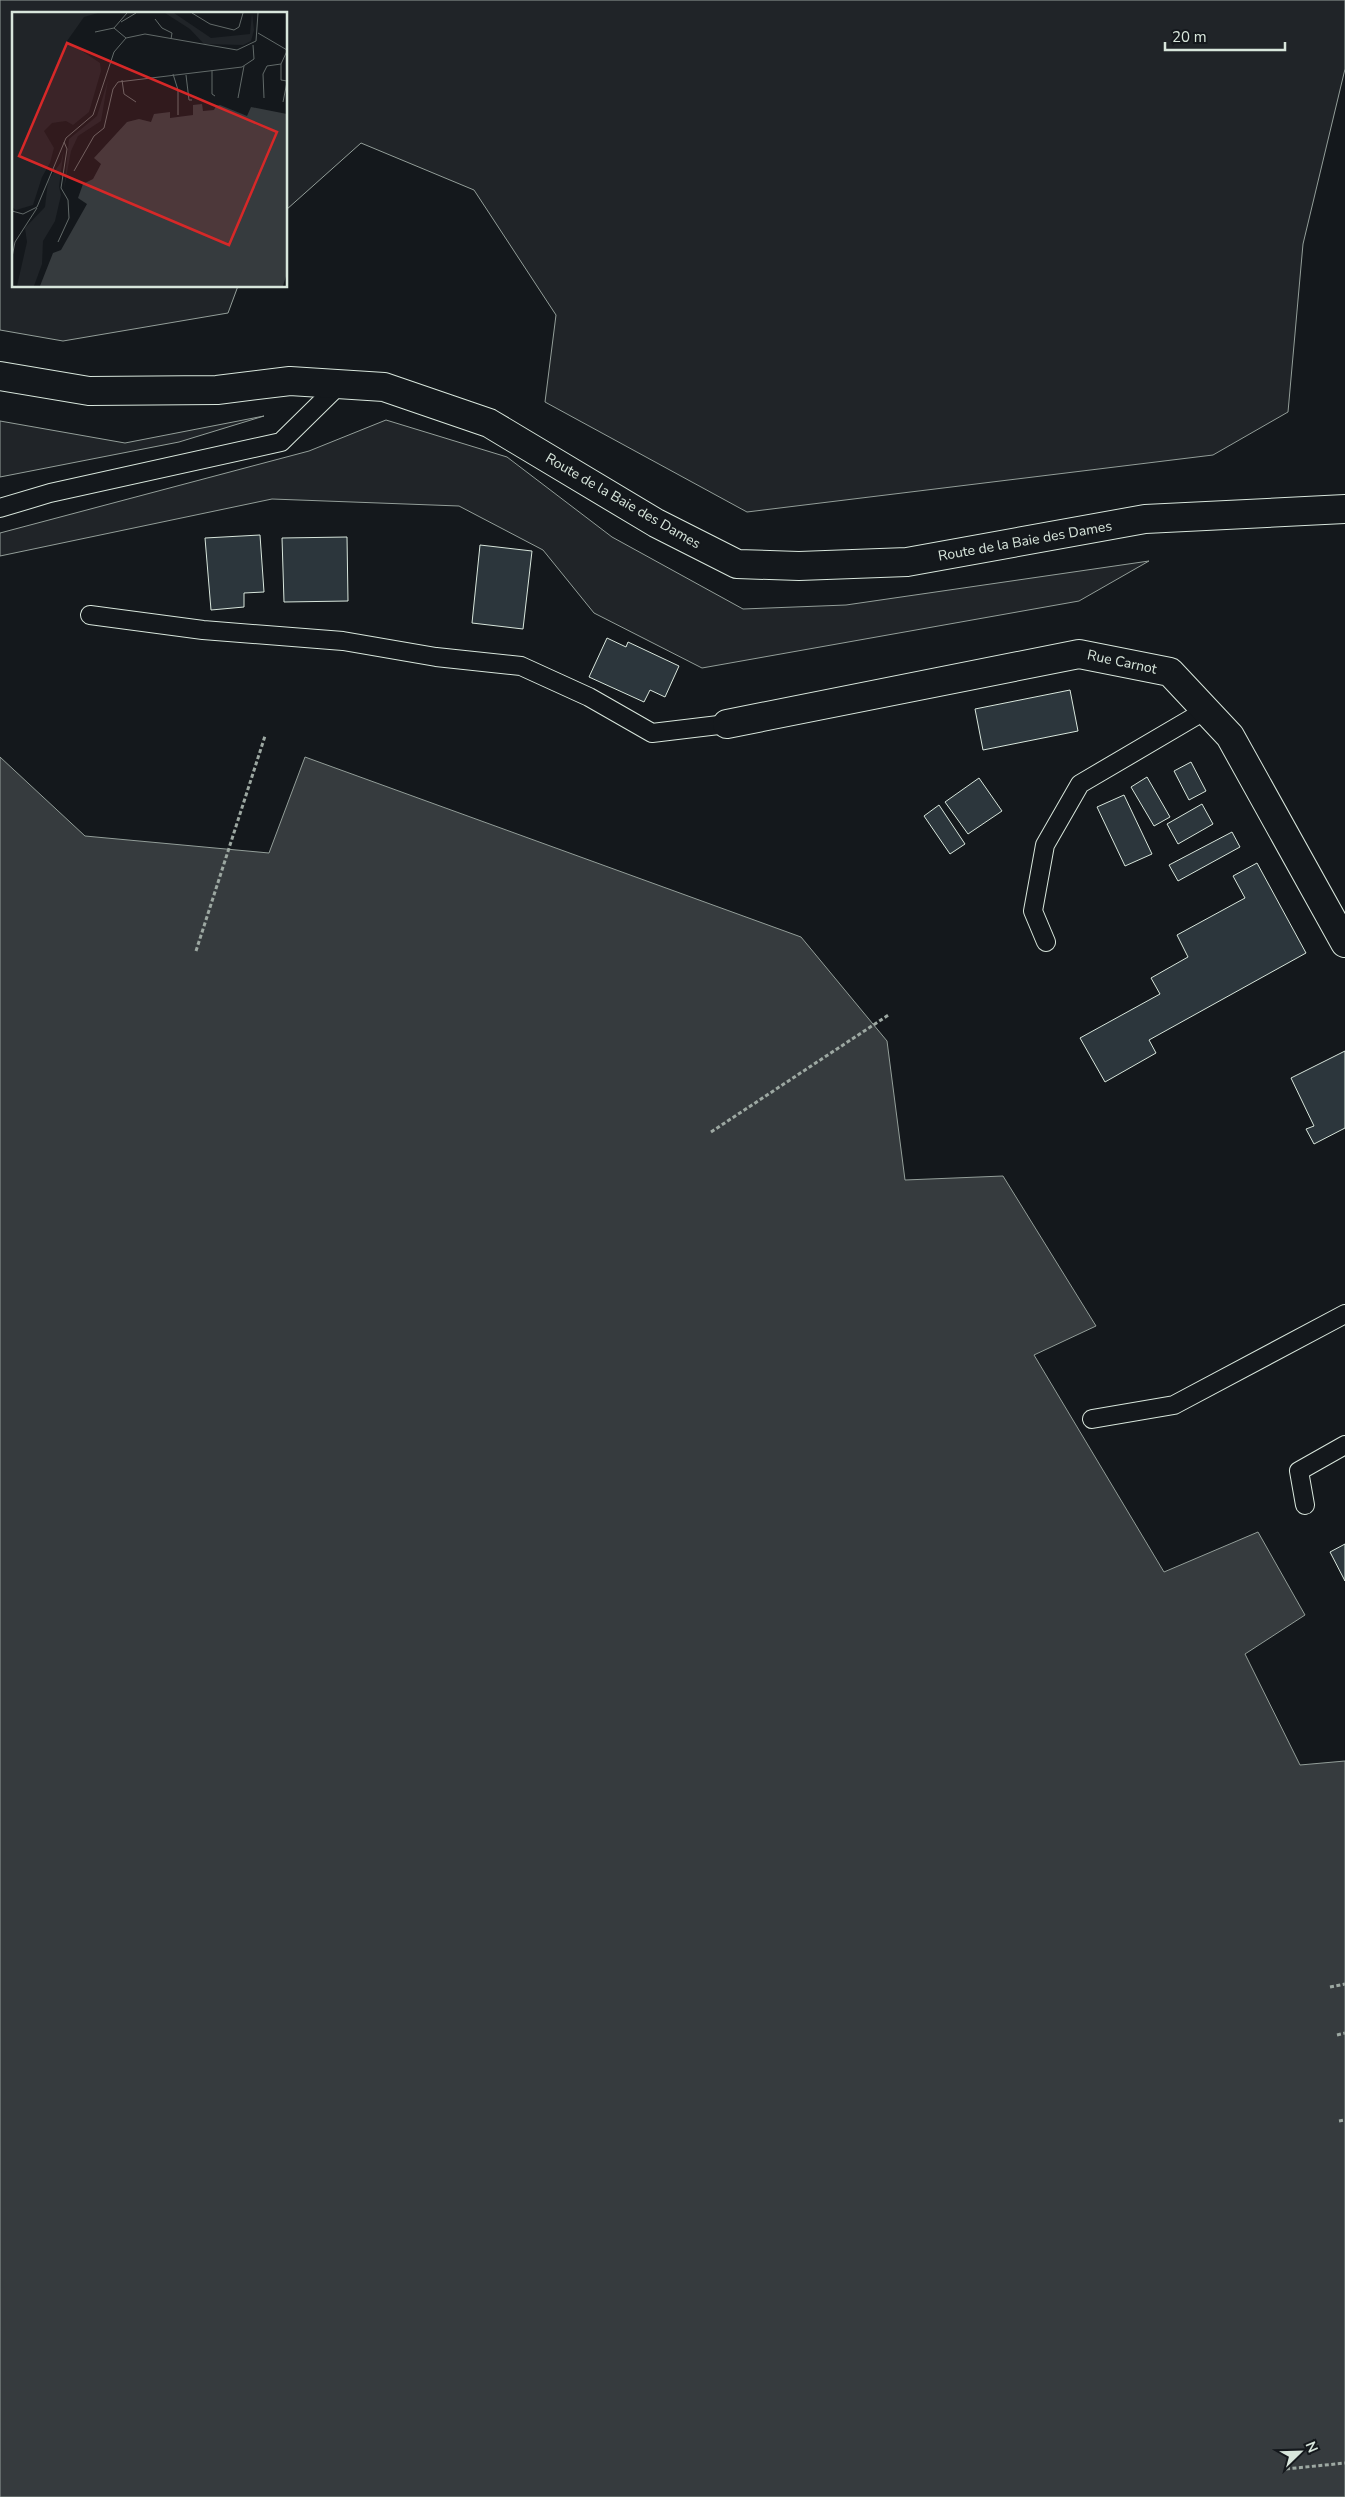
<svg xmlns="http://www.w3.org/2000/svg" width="1345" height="2497" font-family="'Nunito Sans',sans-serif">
  <rect width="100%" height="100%" fill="#14181c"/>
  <!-- green -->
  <path fill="#202428" stroke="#939e99" d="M0 0H1345V69L1303 244 1288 412 1213 455 747 512 545 402 556 315 474 190 361 143 286 210V14H14V286H238L228 313 63 341 0 330Z
    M264 416 179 442 0 477V421L125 443Z
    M386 420 507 457 612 537 743 609 846 605 1149 561 1079 601 702 668 594 613 543 550 459 506 272 499 0 556V533L309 451Z"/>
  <!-- water -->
  <path fill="#363b3e" stroke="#939e99" d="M0 757 85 836 269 853 305 757 801 937 887 1041 905 1180 1003 1176 1096 1326 1034 1355 1164 1572 1258 1532 1305 1615 1245 1654 1300 1765 1345 1761V2497H0Z"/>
  <!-- building -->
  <path fill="#2c363c" stroke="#d8e6dc" d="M260 535 264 592 244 593V607L211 610 205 538Z
    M347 537 348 601 284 602 282 538Z
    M480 545 532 551 523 629 472 623Z
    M607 638 626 647 628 642 679 666 665 697 650 690 644 702 589 677Z
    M1070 690 1078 731 983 750 975 709Z
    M1191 762 1206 791 1189 800 1174 771Z
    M1147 777 1170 817 1154 826 1131 787Z
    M979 778 1002 811 968 834 945 802Z
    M1124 795 1152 854 1125 866 1097 807Z
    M1202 804 1213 824 1178 844 1167 824Z
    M939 805 965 844 950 854 924 816Z
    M1232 832 1240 847 1178 881 1169 865Z
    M1257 863 1306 953 1149 1040 1156 1053 1105 1082 1080 1038 1160 994 1151 978 1188 957 1177 935 1245 898 1233 876Z
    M1345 1051V1128L1314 1144 1306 1129 1314 1126 1291 1078Z
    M1345 1544V1581L1330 1552Z"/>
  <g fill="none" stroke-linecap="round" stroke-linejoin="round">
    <defs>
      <path id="service" d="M0 508 50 493 281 442 340 384
        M90 615 203 630 343 641 436 657 521 666 589 697 652 733 727 724
        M1046 942 1033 911 1045 845 1080 784 1206 710
        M1092 1419 1174 1405 1345 1314
        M1305 1505 1299 1471 1345 1445"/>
      <path id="minor" d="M727 724 1079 654 1170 672 1230 736 1345 943"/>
      <path id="secondary" d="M0 376 89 391 217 390 290 381 384 387 489 423 656 523 737 564 799 566 907 562 1145 519 1345 509"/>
    </defs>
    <!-- service casing -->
    <use href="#service" stroke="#d8e6dc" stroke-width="20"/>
    <!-- minor casing -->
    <use href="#minor" stroke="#d8e6dc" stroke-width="30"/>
    <!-- secondary casing -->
    <use href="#secondary" stroke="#d8e6dc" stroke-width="30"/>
    <!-- path -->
    <path stroke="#9da8a2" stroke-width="3" stroke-dasharray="4 2.5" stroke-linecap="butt" d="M196 951 265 736
      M711 1132 890 1014
      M1330 1987 1345 1984
      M1337 2035 1345 2033
      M1339 2121 1345 2120
      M1286 2469 1345 2463"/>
    <!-- service -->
    <use href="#service" stroke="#14181c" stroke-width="18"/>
    <!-- minor -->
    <use href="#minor" stroke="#14181c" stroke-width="28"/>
    <!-- secondary -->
    <use href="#secondary" stroke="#14181c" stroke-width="28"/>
  </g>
  <g text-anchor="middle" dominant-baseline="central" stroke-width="4" stroke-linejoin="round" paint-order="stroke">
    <!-- street labels -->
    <g font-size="14" fill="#d8e6dc" stroke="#14181c">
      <text transform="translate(623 501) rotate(30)">Route de la Baie des Dames</text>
      <text transform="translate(1025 541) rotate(-10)">Route de la Baie des Dames</text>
      <text transform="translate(1122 662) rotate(12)">Rue Carnot</text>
    </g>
  </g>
  <!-- overview -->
  <g transform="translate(12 12)">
    <rect width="275" height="275" fill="#14181c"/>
    <path d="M0 1H86L72 5 55 29 88 51 89 59 77 100 61 113 54 109 40 111 32 119 42 136 38 151 30 165 21 193 4 198 0 195ZM153 1H162L199 26 238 22 240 1 242 18 239 29 231 33 192 32 178 17ZM96 68 89 109 66 124 59 139 52 177 57 127 85 104ZM52 137 47 175 49 183 43 209 31 229 30 252 22 274H5L15 230 13 216 33 195 36 169 49 150Z" fill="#202428"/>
    <path d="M190 92 191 99 202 98 204 94 208 93 235 104 239 95 275 102V261L271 274H28L41 241 49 238 75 192 66 186 71 172 81 167 89 152 82 146 115 110 127 107 139 110 142 102 158 100V106L181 103V93Z" fill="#363b3e"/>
    <path fill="none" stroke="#626a69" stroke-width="1" d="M180 1 198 12 222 18 227 15 231 1M143 7 150 16 160 21 159 27M109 10 124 1M83 20 102 16M246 21 275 38M114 26 102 16 115 1M269 52V68L275 69M200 58V82L203 84M161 62 166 78V103M174 63 177 88H180M110 68 112 82 124 90M226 86 232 54M252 86 251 62 255 54 269 52 275 39M271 90 275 70M62 159 82 124 92 116 101 77 106 70 230 55 242 47 241 33M0 199 11 202 25 195 54 126 81 103 102 40 114 26 133 22 225 38 244 29 246 1M46 230 57 206 56 188 49 176 55 137 52 130M0 245 3 230 25 196"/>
    <path fill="#d62828" fill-opacity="0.15" stroke="#d62828" stroke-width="2.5" d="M55 31 265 120 217 233 7 144Z"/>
    <rect width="275" height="275" fill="none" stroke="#d8e6dc" stroke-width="2.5"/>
  </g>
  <!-- north arrow -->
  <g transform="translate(1300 2452) rotate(67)" stroke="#14181c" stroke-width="4" paint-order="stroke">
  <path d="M0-4L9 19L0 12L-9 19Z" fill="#d8e6dc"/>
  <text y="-8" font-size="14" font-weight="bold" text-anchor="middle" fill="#d8e6dc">N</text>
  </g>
  <!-- scale -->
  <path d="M1165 42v8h120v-8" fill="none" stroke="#d8e6dc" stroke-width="2.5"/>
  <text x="1172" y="42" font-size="15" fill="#d8e6dc" stroke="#14181c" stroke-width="4" paint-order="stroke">20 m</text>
</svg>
